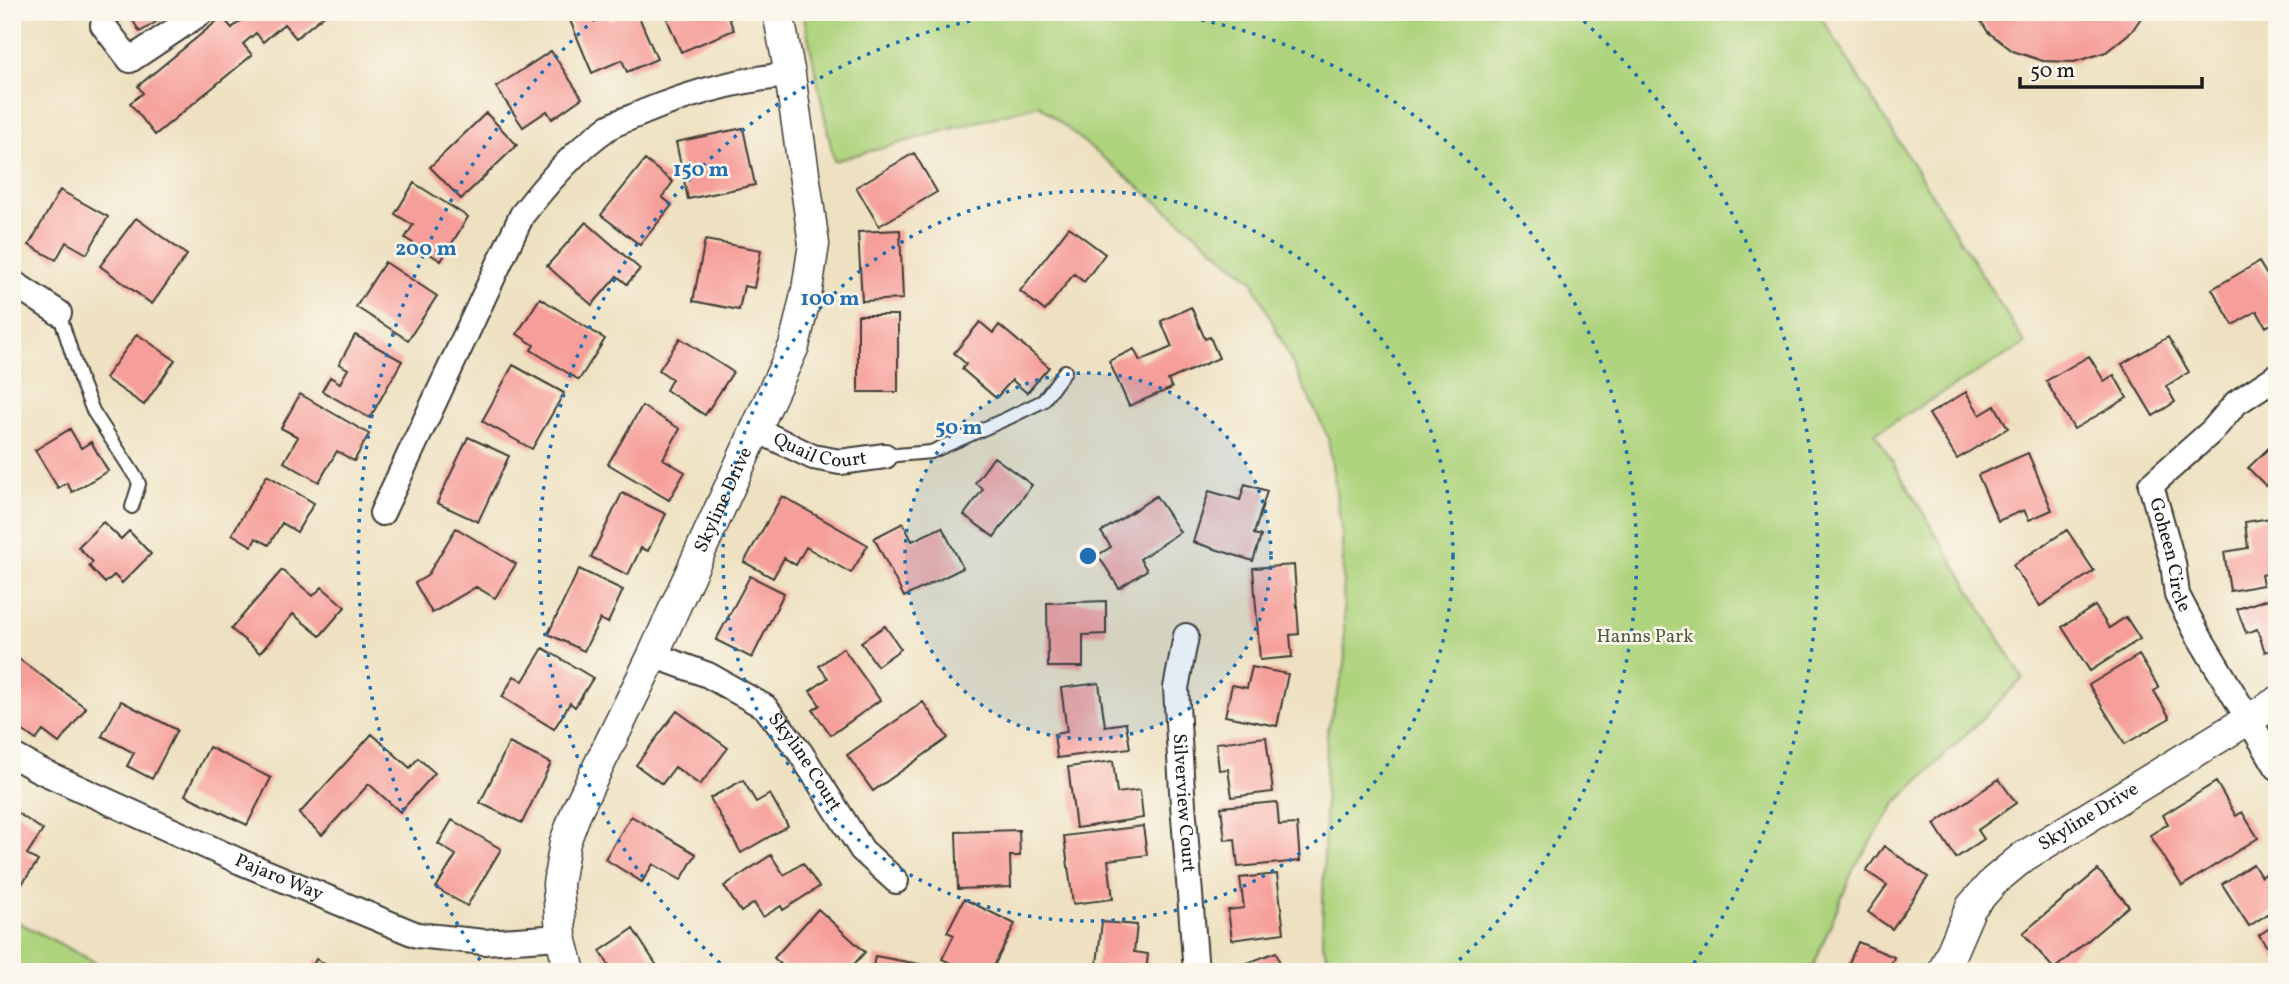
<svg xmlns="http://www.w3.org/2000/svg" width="2289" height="984" font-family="Vollkorn,serif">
  <rect width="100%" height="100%" fill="#fbf7ec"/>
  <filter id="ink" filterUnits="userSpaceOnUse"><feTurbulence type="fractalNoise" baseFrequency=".0143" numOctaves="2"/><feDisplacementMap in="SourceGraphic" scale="14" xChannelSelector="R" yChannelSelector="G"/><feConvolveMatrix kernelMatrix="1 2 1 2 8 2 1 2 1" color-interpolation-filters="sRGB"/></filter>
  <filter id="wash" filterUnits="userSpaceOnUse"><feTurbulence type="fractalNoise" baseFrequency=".00686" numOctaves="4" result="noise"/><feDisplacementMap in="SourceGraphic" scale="28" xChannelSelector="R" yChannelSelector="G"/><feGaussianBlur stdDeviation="1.57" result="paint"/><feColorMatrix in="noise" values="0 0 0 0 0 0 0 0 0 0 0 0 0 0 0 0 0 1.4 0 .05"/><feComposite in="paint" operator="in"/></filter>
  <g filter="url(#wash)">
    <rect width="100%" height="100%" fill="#eee1c1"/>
    <!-- green -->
    <path fill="#aed37d" stroke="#65784c" stroke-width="2" d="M803 12H1818L2025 344 1875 433 2023 678 1896 803 1853 870 1811 972H1333L1322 942 1327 733 1345 665 1342 534 1328 437 1252 280 1039 105 834 161Z
      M12 921 18 922 114 972H12Z"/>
    <g id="blocks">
      <!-- building -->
      <path fill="#f69f9a" d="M112 12H172L140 32 129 15 118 22Z
        M251 12H328L296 38 284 24 263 42 256 33 243 44 252 55 155 135 130 103 143 93 138 86 222 17 232 28Z
        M584 12H607L610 20 628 12H637L657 59 627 72 622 60 592 73 569 18Z
        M664 12H726L734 30 681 52Z
        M1975 12H2145L2132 31 2106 52 2074 62 2043 61 2013 51 1988 32Z
        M551 51 582 98 552 119 547 111 523 127 496 87Z
        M486 113 517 145 461 199 430 167Z
        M743 128 755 185 688 199 676 142Z
        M914 153 937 192 879 226 856 187Z
        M645 160 673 182 662 197 672 205 640 245 601 215Z
        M414 183 468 217 441 261 405 238 413 225 395 214Z
        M60 190 108 217 87 254 66 242 56 260 29 245Z
        M136 218 187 255 152 304 100 266Z
        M586 222 640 269 627 284 617 276 592 305 547 266Z
        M1069 227 1105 254 1084 282 1074 274 1045 311 1020 291Z
        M900 230 903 299 862 301 858 232Z
        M705 240 761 250 754 288 744 286 739 310 693 301Z
        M385 262 437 296 408 340 356 307Z
        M2259 262 2277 292V321L2266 327 2257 311 2233 325 2212 289Z
        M540 298 605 339 579 380 531 350 534 345 517 334Z
        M1191 307 1205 339 1210 337 1219 358 1168 380 1172 388 1129 406 1109 361 1134 349 1140 361 1172 347 1161 321Z
        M858 315H898V392H858Z
        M980 322 993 333 999 325 1049 367 1027 393 1012 380 996 398 962 369 966 364 954 353Z
        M137 334 175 360 144 405 105 378Z
        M355 335 402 361 370 418 322 391 330 377 340 383 348 369 339 364Z
        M2168 337 2189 372 2166 386 2175 402 2153 416 2122 364Z
        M680 338 733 372 705 415 666 390 672 379 659 370Z
        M2089 356 2104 381 2114 375 2127 398 2074 429 2046 381Z
        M513 365 564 393 532 449 482 421Z
        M1966 392 1980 415 1995 406 2008 428 1957 459 1929 414Z
        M300 394 369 434 354 461 337 451 319 482 284 462 298 437 281 428Z
        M642 406 680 429 663 459 685 472 669 500 608 464Z
        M70 429 81 448 91 442 108 471 72 492 67 483 58 488 35 450Z
        M468 437 509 456 478 522 437 503Z
        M2277 440V480L2274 478 2266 486 2248 468Z
        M2028 453 2052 510 2029 520 2024 510 1998 521 1978 475Z
        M994 457 1032 485 994 537 964 515 983 489 975 483Z
        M267 475 314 503 297 532 282 523 269 545 256 538 252 546 232 534Z
        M1245 484 1267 491 1254 534 1261 536 1253 561 1193 542 1209 491 1240 500Z
        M622 493 666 514 648 551 641 548 628 575 591 557Z
        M782 496 868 545 851 573 806 547 796 565 784 558 773 578 744 562Z
        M1156 496 1180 532 1140 559 1147 570 1119 588 1098 555 1111 547 1101 532Z
        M2277 517V572L2261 575 2263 585 2230 591 2224 552 2248 548 2245 522Z
        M103 522 121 539 129 531 151 554 122 583 114 575 105 583 89 566 93 562 78 547Z
        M903 523 912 541 942 527 963 568 904 597 874 538Z
        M456 528 516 564 495 598 476 587 432 613 415 583 427 576Z
        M2067 530 2094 571 2040 606 2013 565Z
        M1294 565 1299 634 1290 635 1292 657 1260 660 1253 568Z
        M579 569 623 590 608 623 600 619 584 651 548 634Z
        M282 570 313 596 322 587 345 607 320 636 293 614 260 653 231 629Z
        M750 576 784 593 752 658 716 640Z
        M2277 596V648L2265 652 2257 629 2246 633 2237 609Z
        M1106 601V634L1083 635V667H1048L1047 603Z
        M2095 606 2109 628 2126 617 2140 639 2090 671 2062 627Z
        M885 626 901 649 877 666 861 642Z
        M543 648 593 678 575 707 570 703 554 729 502 697 514 676 523 681Z
        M843 648 880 700 831 735 813 710 820 705 810 691 828 678 819 666Z
        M12 654 86 708 59 743 43 731 36 740 12 723Z
        M2139 655 2159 688 2154 691 2170 718 2125 744 2089 685Z
        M1252 667 1288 674 1277 726 1225 716 1232 685 1247 688Z
        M1099 683 1105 726 1126 723 1130 748 1057 758 1054 734 1067 732 1061 688Z
        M121 701 177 730 152 779 127 766 134 753 102 736Z
        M923 702 948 738 873 791 847 755Z
        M677 711 728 748 700 785 675 767 662 784 636 765Z
        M372 734 410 768 418 758 435 773 400 812 369 784 322 835 299 814Z
        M1266 737 1273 792 1232 797 1228 769 1219 770 1216 743Z
        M509 743 551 763 522 823 480 803Z
        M209 747 271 778 247 825 185 795Z
        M1113 761 1117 793 1140 790 1143 818 1076 828 1068 767Z
        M1999 779 2016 803 1978 830 1984 839 1956 858 1934 824Z
        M743 780 756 802 770 794 788 826 741 853 710 798Z
        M2216 782 2236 816 2242 812 2258 838 2182 886 2150 835 2168 824 2163 815Z
        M1277 802 1279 825 1297 824 1300 861 1238 867 1235 839 1225 840 1221 807Z
        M16 812 43 830 27 854 38 861 15 894 12 892V817Z
        M631 816 696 854 681 880 653 864 642 882 605 859Z
        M452 820 501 849 467 906 436 888 456 855 438 844Z
        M1143 826 1147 855 1108 860 1113 899 1073 904 1064 836Z
        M1019 830 1020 856H1010L1011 887 958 889 956 832Z
        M1884 846 1928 877 1892 929 1868 912 1887 885 1866 871Z
        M771 855 784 875 803 863 819 887 783 910 781 906 763 917 754 903 741 912 724 886Z
        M2253 864 2261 877 2275 868 2277 871V908L2249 926 2222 884Z
        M2098 870 2129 906 2054 969 2023 933Z
        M1277 874 1284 933 1232 940 1228 910 1244 908 1240 878Z
        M964 899 1015 924 991 972H959L961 968 942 959 954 935 947 932Z
        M818 909 865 952 847 972H789L774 958Z
        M1102 922 1137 925 1134 952 1148 954 1146 972H1096Z
        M2277 923V961L2259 935Z
        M633 929 661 972H613L600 951Z
        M1858 942 1894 957 1888 972H1845Z
        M1276 952 1283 972H1239L1237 967Z
        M875 956 946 969 945 972H872Z
        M316 959 340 972H310Z"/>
    </g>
  </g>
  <g filter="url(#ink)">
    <use href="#blocks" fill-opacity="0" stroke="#3c3a35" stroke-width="2"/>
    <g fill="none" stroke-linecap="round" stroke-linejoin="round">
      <defs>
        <path id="service" d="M59 313 80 379 93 411 137 479 139 484 132 507
          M885 456 931 452 1008 418 1043 401 1065 371"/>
        <g id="minor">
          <path d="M103 25 130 60 202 12"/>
          <path d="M12 282 59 313"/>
          <path id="s1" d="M2277 376 2236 403 2212 431 2151 485 2173 563 2177 595 2198 635 2277 767"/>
          <path id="s2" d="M755 429 813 457 840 462 885 456"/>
          <path d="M382 513 522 215C547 183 575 150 609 127 620 121 633 117 644 112 691 93 739 79 790 75"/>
          <path id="s3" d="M1186 636 1176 688 1182 791 1196 972"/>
          <path id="s4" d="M653 655 708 675 765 707 800 752 862 850 896 881"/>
          <path id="s5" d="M12 755 39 770 241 862 417 935 484 942 561 937"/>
        </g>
        <g id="tertiary">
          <path id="s6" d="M570 972 561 937 558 884 565 842 577 810 653 655 794 346 807 290 814 244 790 75 778 12"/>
          <path id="s7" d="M1943 972 1971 907 1994 881 2023 857 2277 702"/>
        </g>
      </defs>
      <!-- service casing -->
      <use href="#service" stroke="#3c3a35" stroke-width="16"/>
      <!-- minor casing -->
      <use href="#minor" stroke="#3c3a35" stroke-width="28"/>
      <!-- tertiary casing -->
      <use href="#tertiary" stroke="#3c3a35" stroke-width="33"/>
      <!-- service -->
      <use href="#service" stroke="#fff" stroke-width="12"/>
      <!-- minor -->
      <use href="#minor" stroke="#fff" stroke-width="24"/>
      <!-- tertiary -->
      <use href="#tertiary" stroke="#fff" stroke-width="30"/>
    </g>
  </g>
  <!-- distance rings -->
  <circle cx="1088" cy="556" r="183" fill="#1f6fb2" fill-opacity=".12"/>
  <g fill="none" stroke="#1f6fb2" stroke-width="3.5" stroke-dasharray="3.5 7">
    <circle cx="1088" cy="556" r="183"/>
    <circle cx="1088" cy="556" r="365"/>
    <path d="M728 970A548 548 0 0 1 1016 13M1160 13A548 548 0 0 1 1448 970"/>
    <path d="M486 969A730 730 0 0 1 600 14M1576 14A730 730 0 0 1 1690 969"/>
  </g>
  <g text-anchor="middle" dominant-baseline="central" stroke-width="5" stroke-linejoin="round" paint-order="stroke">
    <!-- street labels -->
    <g font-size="19" fill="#1c1c1c" stroke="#fbf7ec">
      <text stroke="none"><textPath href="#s2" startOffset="70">Quail Court</textPath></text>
      <text stroke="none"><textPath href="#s6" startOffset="509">Skyline Drive</textPath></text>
      <text stroke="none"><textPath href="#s1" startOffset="240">Goheen Circle</textPath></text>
      <text stroke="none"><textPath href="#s4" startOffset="192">Skyline Court</textPath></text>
      <text stroke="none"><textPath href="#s3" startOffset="168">Silverview Court</textPath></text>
      <text stroke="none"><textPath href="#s7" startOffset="220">Skyline Drive</textPath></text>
      <text stroke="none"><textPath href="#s5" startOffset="294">Pajaro Way</textPath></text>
    </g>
    <!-- park labels -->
    <g font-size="19" fill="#4f5c3e" stroke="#fbf7ec">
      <text x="1645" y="637">Hanns Park</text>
    </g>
  </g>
  <circle cx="1088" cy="556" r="10" fill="#1f6fb2" stroke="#fbf7ec" stroke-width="3.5"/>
  <g font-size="21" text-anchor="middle" font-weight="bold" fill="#1f6fb2" stroke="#fbf7ec" stroke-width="5" stroke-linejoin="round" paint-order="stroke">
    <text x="701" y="176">150 m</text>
    <text x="426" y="255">200 m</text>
    <text x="830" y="305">100 m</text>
    <text x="959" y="434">50 m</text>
  </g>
  <!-- margin -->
  <rect width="2289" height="984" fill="none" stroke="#fbf7ec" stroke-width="42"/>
  <!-- scale -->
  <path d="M2020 77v10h182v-10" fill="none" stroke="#1c1c1c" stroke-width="3.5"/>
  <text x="2030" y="77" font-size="21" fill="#1c1c1c" stroke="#fbf7ec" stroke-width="5" paint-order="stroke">50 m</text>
</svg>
